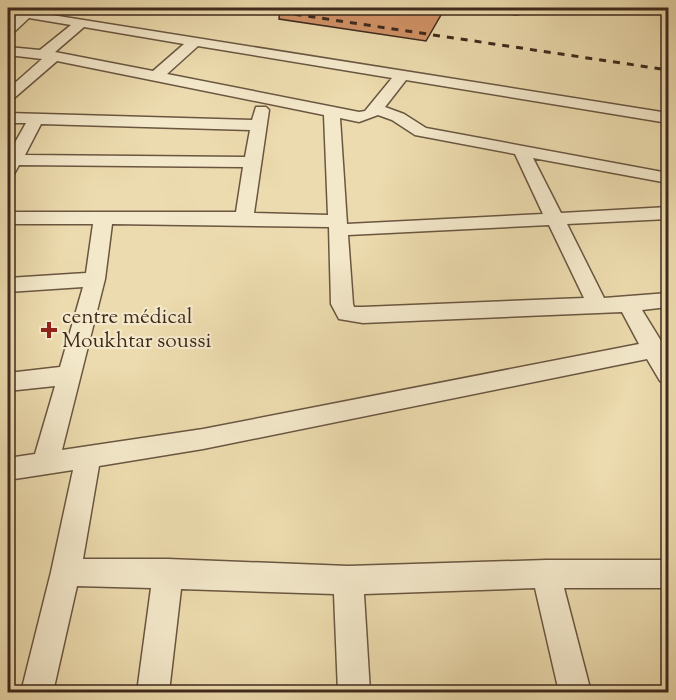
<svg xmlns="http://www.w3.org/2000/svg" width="676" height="700" font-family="'Sorts Mill Goudy',serif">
  <rect width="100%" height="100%" fill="#ecdbae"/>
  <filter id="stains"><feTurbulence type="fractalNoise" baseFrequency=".00333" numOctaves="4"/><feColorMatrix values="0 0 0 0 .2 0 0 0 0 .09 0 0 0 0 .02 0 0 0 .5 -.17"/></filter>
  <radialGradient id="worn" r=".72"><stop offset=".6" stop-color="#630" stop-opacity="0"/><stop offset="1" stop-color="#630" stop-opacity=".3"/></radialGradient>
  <!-- building -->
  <path fill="#d19267" stroke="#3e2a1d" stroke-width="1.5" d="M280 8H445L426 41 279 19Z"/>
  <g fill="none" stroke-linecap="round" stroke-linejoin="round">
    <defs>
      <path id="service" d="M480 8C493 7 507 12 521 10V8H527V12L516 15Z"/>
      <path id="minor" d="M8 8 668 113V123L406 80 385 107 404 114 426 128 668 173V183L533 158 561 213 668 207V219L567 224 604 298 668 293V307L642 310 666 349 668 355V384L660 381 647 359 203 449 99 466 83 559H168L348 566 546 560H668V588H564L591 692H559L535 588 364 594 370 692H338L334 594 181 589 169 692H137L151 588 77 586 53 692H21L51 572 73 470 8 480V458L35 454 55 386 8 391V373L60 367 83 287 8 292V278L86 273 93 224H8V212H236L243 167 19 165 14 174 8 175V155L26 123H8V113L252 120 256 107H266L269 110 254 213 328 215 324 115 57 61 13 99 8 100V89L42 59 8 55V47L40 50 71 25 29 18 13 33 8 34V24L16 16 8 15ZM84 27 184 44 153 71 55 52ZM198 46 392 78 365 111 359 112 167 74ZM378 115 392 120 415 135 515 154 543 214 347 224 340 118 359 122ZM41 124 250 130 245 157 25 155ZM112 224 329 227 331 304 339 319 363 323 622 312 639 344 203 429 62 450 105 279ZM549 225 584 298 363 307H354L353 304 348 235Z"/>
    </defs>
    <!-- service casing -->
    <use href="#service" stroke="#6a5641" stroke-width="2"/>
    <!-- minor casing -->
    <use href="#minor" stroke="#6a5641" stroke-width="3"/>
    <!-- service -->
    <use href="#service" fill="#f3e8ca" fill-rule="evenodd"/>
    <!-- minor -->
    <use href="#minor" fill="#f3e8ca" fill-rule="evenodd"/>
    <!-- rail -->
    <path stroke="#3e2a1d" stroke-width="3" stroke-dasharray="7 7" stroke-linecap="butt" d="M253 8 668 70"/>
  </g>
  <!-- markers -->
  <path fill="#8f2418" stroke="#f3e8ca" stroke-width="2" d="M46 321h6v6h6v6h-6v6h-6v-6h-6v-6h6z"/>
  <g text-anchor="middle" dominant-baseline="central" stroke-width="4.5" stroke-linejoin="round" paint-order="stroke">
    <!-- poi labels -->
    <g font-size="21" fill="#3e2a1d" stroke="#f3e8ca" text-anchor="start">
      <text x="62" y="318">centre médical<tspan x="62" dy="24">Moukhtar soussi</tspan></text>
    </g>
  </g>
  <!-- margin -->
  <rect width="676" height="700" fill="none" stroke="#ecdbae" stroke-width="30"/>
  <rect x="9" y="9" width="658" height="682" fill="none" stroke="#3e2a1d" stroke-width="3"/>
  <rect x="15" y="15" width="646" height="670" fill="none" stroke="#3e2a1d" stroke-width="1.5"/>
  <rect width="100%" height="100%" filter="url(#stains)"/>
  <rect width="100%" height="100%" fill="url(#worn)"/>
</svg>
